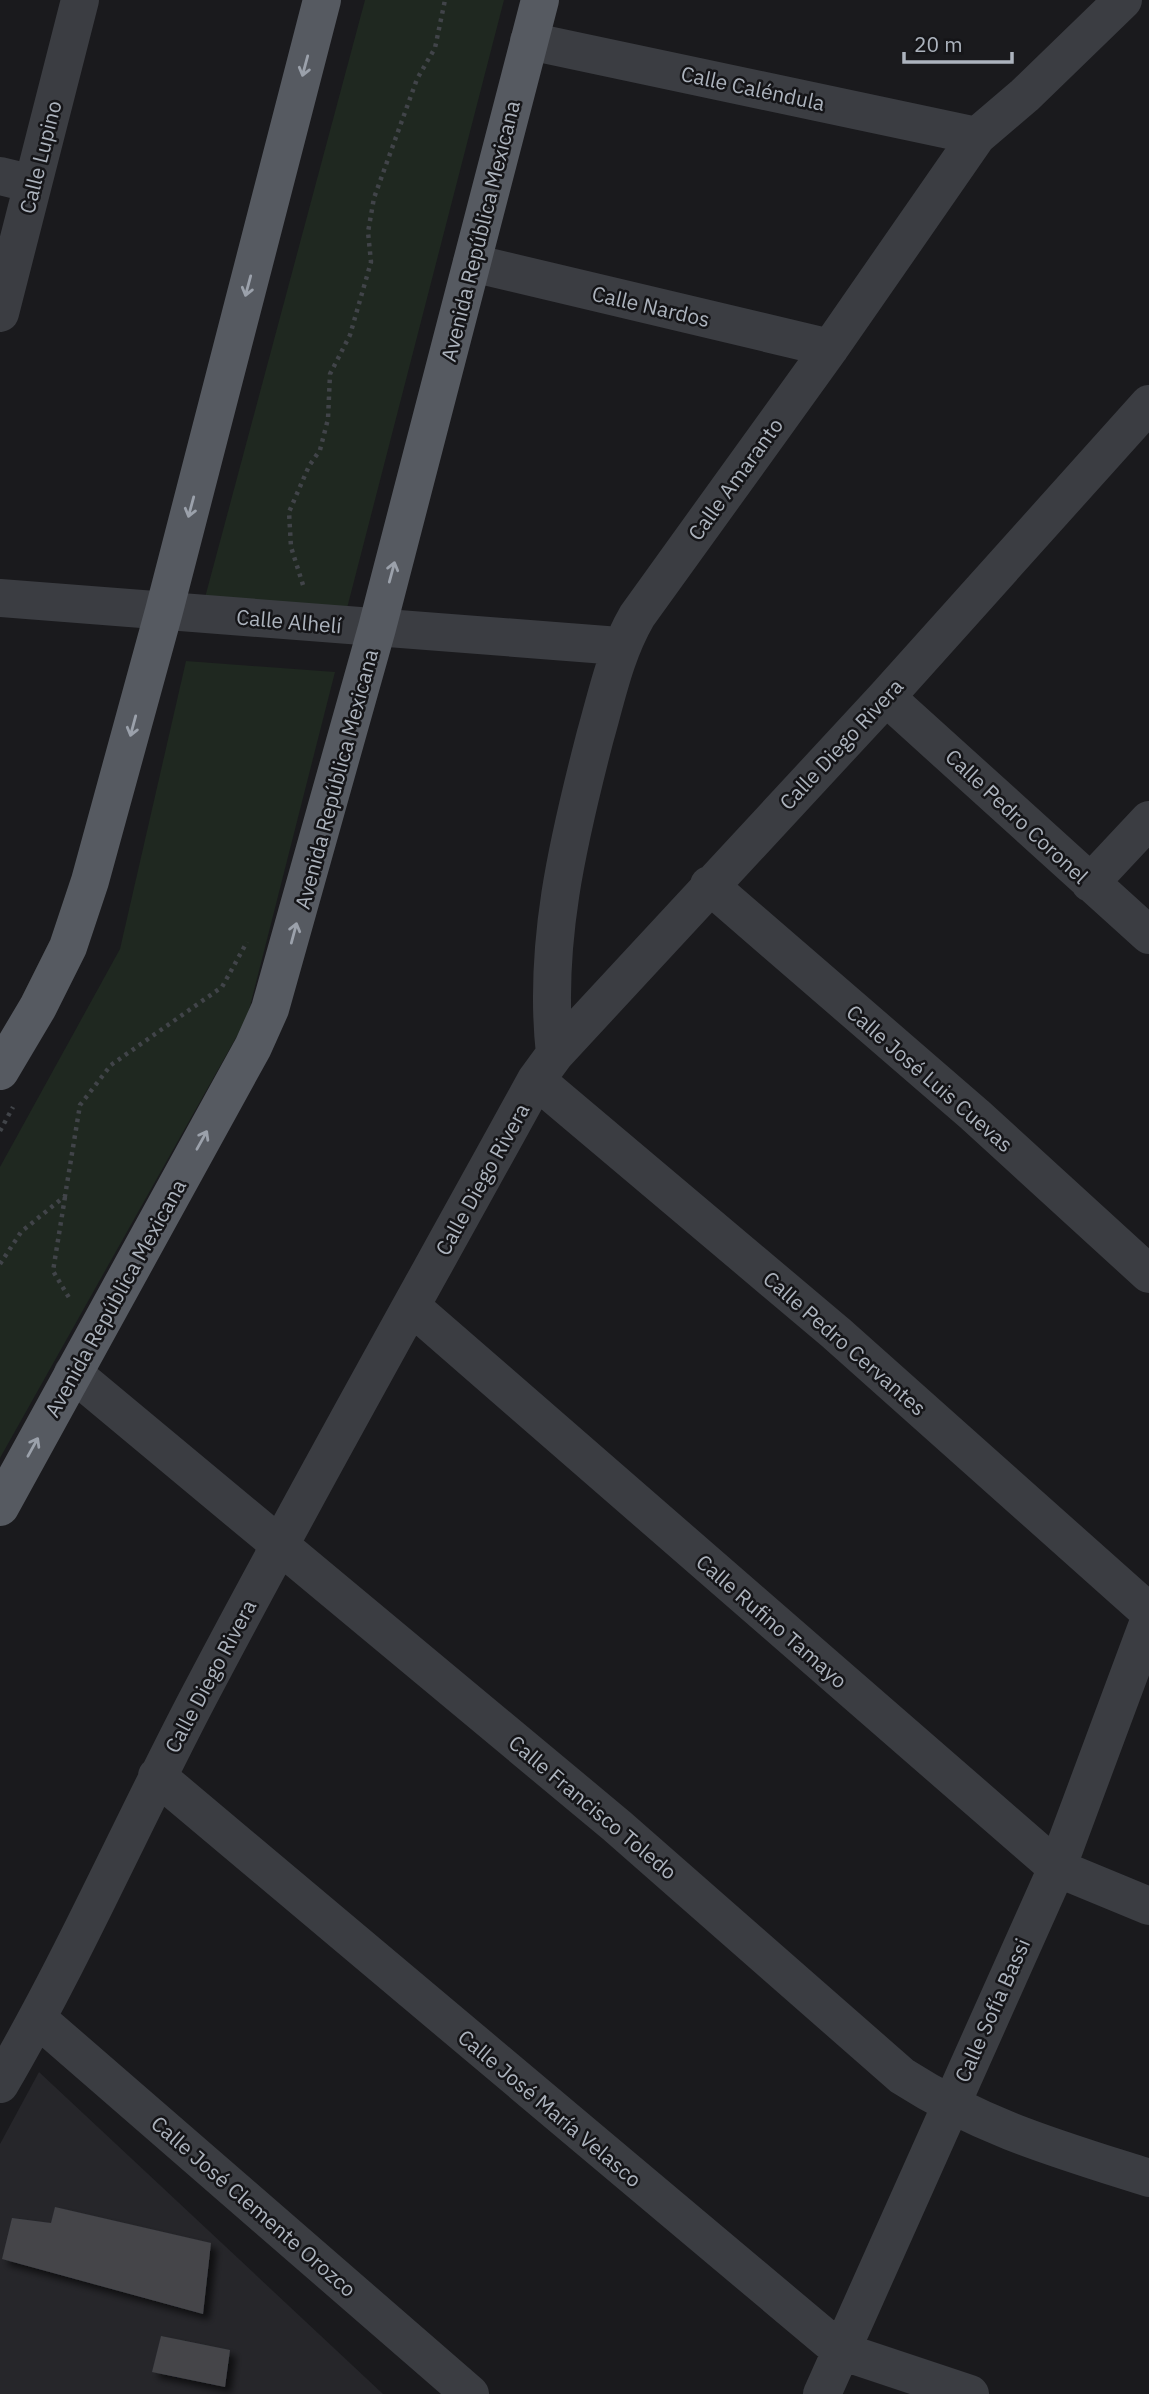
<svg xmlns="http://www.w3.org/2000/svg" width="1149" height="2394" font-family="'IBM Plex Sans',sans-serif">
  <defs>
    <filter id="shadow"><feDropShadow dx="6" dy="6" stdDeviation="3.5" flood-color="#0009"/></filter>
  </defs>
  <rect width="100%" height="100%" fill="#1a1a1d"/>
  <!-- built -->
  <path fill="#26262a" d="M39 2072 383 2394H0V2144Z"/>
  <!-- green -->
  <path fill="#1f2820" d="M365 0H504L345 616 203 605Z
    M186 661 335 672 247 1018 0 1458V1167L120 949Z"/>
  <!-- building -->
  <path fill="#44454a" filter="url(#shadow)" d="M55 2207 211 2243 203 2314 2 2259 12 2218 51 2223Z
    M161 2336 230 2350 225 2387 152 2372Z"/>
  <g fill="none" stroke-linecap="round" stroke-linejoin="round">
    <!-- path -->
    <path stroke="#414449" stroke-width="4.5" stroke-dasharray="3.5 5" stroke-linecap="butt" d="M303 585 291 547 289 512 309 466 320 450 328 419 330 374 350 335 371 262 368 232 374 198 417 79 435 48 445 0
      M0 1131 13 1107
      M65 1197 53 1271 71 1301
      M0 1264 21 1232 65 1196 80 1105 111 1065 222 987 247 942"/>
    <!-- minor -->
    <path stroke="#3b3d42" stroke-width="38" d="M529 41 977 136
      M0 176 33 184
      M472 263 830 348
      M0 313 80 0
      M0 598 619 646
      M886 697 1149 935
      M1090 883 1149 820
      M709 885 975 1115 1149 1274
      M555 1054C543 946 568 841 595 737 607 695 615 654 637 616L830 348 977 136 1025 95 1123 0
      M536 1080 836 1333 1149 1612
      M412 1307 1057 1868 1149 1906
      M73 1373 617 1826 902 2076C983 2128 1058 2149 1149 2178
      M157 1776 841 2351 970 2394
      M38 2019 470 2394
      M0 2084C73 1959 131 1826 198 1698 307 1490 423 1286 536 1080L555 1054 886 697 1149 404
      M822 2394 1057 1868 1149 1621"/>
    <!-- major -->
    <path stroke="#565a61" stroke-width="38" d="M0 1071 38 1007 68 947 90 881 164 611 322 0
      M0 1507 253 1047 270 1009 377 628 540 0"/>
  </g>
  <!-- one-way arrows -->
  <defs><path id="oneway-shaft" d="M-6 0H5M1.5-3L5.5 0L1.5 3" fill="none" stroke-width="1.6" stroke-linecap="round" stroke-linejoin="round" transform="scale(1.75)"/></defs>
  <g stroke="#9ba1ab">
    <use href="#oneway-shaft" transform="translate(305 66) rotate(105)"/>
    <use href="#oneway-shaft" transform="translate(248 286) rotate(105)"/>
    <use href="#oneway-shaft" transform="translate(191 507) rotate(105)"/>
    <use href="#oneway-shaft" transform="translate(392 572) rotate(-75)"/>
    <use href="#oneway-shaft" transform="translate(133 726) rotate(105)"/>
    <use href="#oneway-shaft" transform="translate(294 933) rotate(-75)"/>
    <use href="#oneway-shaft" transform="translate(202 1140) rotate(-61)"/>
    <use href="#oneway-shaft" transform="translate(33 1447) rotate(-61)"/>
  </g>
  <g text-anchor="middle" dominant-baseline="central" stroke-width="5" stroke-linejoin="round" paint-order="stroke">
    <!-- street labels -->
    <g font-size="21" fill="#acb3bd" stroke="#151518">
      <text transform="translate(753 88) rotate(12)">Calle Caléndula</text>
      <text transform="translate(40 157) rotate(-76)">Calle Lupino</text>
      <text transform="translate(480 231) rotate(-76)">Avenida República Mexicana</text>
      <text transform="translate(651 306) rotate(13)">Calle Nardos</text>
      <text transform="translate(735 479) rotate(-54)">Calle Amaranto</text>
      <text transform="translate(289 621) rotate(5)">Calle Alhelí</text>
      <text transform="translate(841 744) rotate(-47)">Calle Diego Rivera</text>
      <text transform="translate(336 779) rotate(-75)">Avenida República Mexicana</text>
      <text transform="translate(1017 816) rotate(43)">Calle Pedro Coronel</text>
      <text transform="translate(930 1078) rotate(41)">Calle José Luis Cuevas</text>
      <text transform="translate(482 1179) rotate(-61)">Calle Diego Rivera</text>
      <text transform="translate(115 1298) rotate(-61)">Avenida República Mexicana</text>
      <text transform="translate(845 1343) rotate(41)">Calle Pedro Cervantes</text>
      <text transform="translate(772 1621) rotate(41)">Calle Rufino Tamayo</text>
      <text transform="translate(210 1676) rotate(-62)">Calle Diego Rivera</text>
      <text transform="translate(593 1807) rotate(40)">Calle Francisco Toledo</text>
      <text transform="translate(992 2010) rotate(-66)">Calle Sofía Bassi</text>
      <text transform="translate(550 2108) rotate(40)">Calle José María Velasco</text>
      <text transform="translate(254 2206) rotate(41)">Calle José Clemente Orozco</text>
    </g>
  </g>
  <!-- scale -->
  <path d="M904 52v10h108v-10" fill="none" stroke="#acb3bd" stroke-width="3.5"/>
  <text x="914" y="52" font-size="21" fill="#acb3bd" stroke="#151518" stroke-width="5" paint-order="stroke">20 m</text>
</svg>
